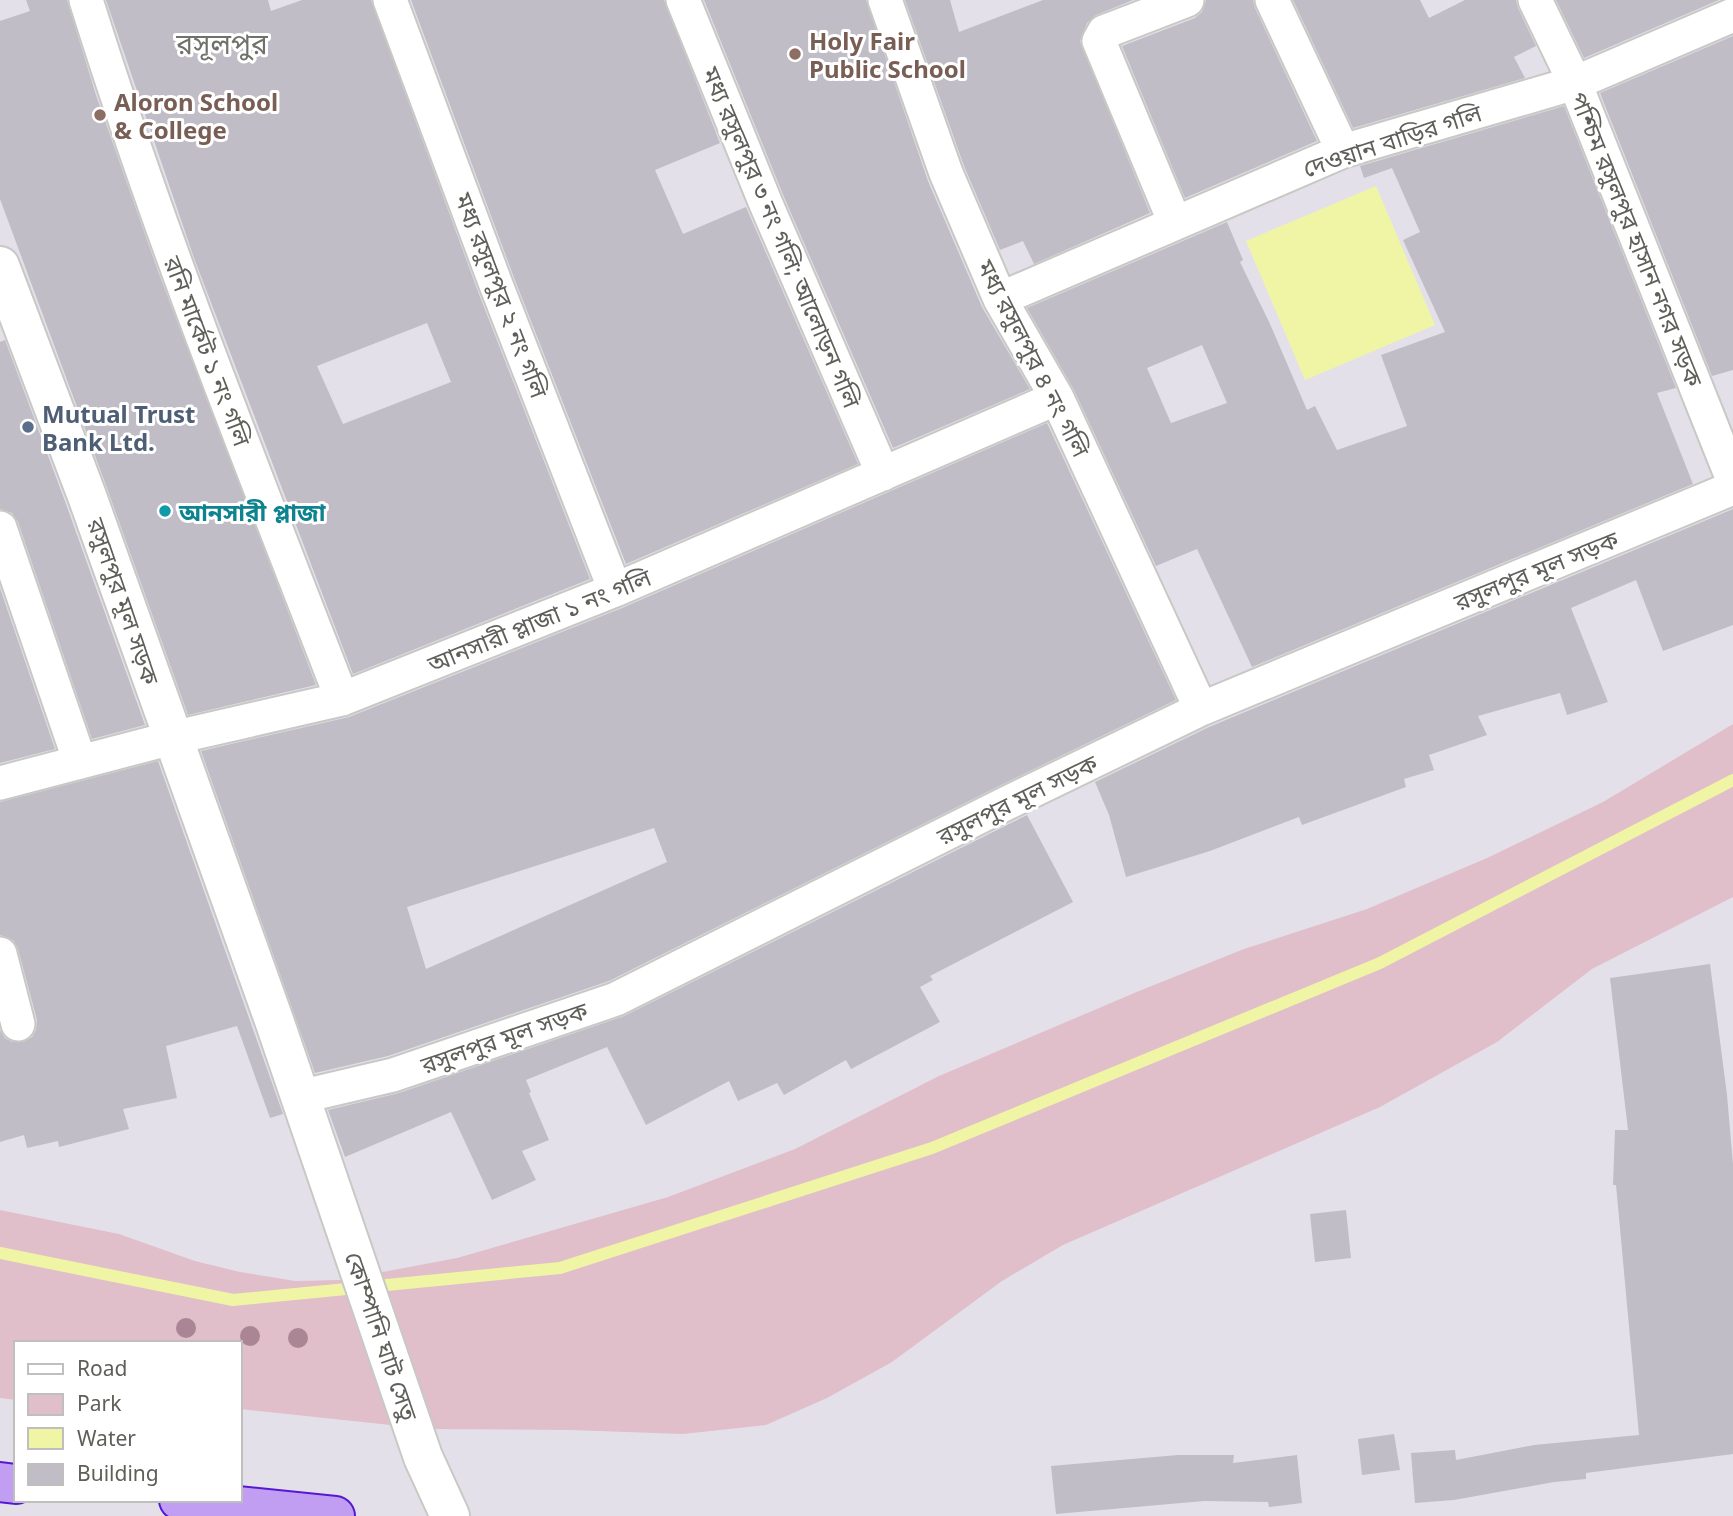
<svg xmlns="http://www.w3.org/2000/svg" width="1733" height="1516" font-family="'Noto Sans','Noto Sans Bengali',sans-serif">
  <rect width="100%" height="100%" fill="#e4e0ea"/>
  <!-- green -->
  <path fill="#e0bfca" d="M1733 724V897L1592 969 1497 1042 1380 1107 1063 1245 1002 1281 892 1362 827 1398 766 1425 683 1434 570 1430 428 1429 240 1409V1343H16V1400L0 1398V1210L119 1234 195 1261 240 1272 295 1281 340 1280 457 1258 668 1197 795 1149 939 1076 1139 991 1244 949 1367 909 1487 858 1603 802Z"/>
  <!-- water -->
  <path fill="#eff5a5" d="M1376 186 1435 325 1305 380 1246 241Z"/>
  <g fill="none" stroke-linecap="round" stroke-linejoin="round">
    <!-- stream -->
    <path stroke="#eff5a5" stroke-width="12" d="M0 1253 233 1300 560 1268 932 1148 1380 963 1733 780"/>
  </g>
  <!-- building -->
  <path fill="#c0bdc6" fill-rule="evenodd" d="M26 0H67L96 95 158 271 316 685 188 715 107 488 0 199V21L30 11Z
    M106 0H268L271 11 302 0H371L477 289 590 579 353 674 194 258ZM427 323 451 382 343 424 317 366Z
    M411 0H664L720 143 655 170 683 234 746 207 858 464 626 564 513 275Z
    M704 0H866L928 181 982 307 1030 389 893 448 784 197Z
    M905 0H950L959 32 1043 0H1133L1096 15 1087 23 1080 41 1150 213 1034 264 1023 241 1000 250 964 166Z
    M1206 0H1253L1255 8 1317 141 1185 198 1122 46 1195 18 1202 12Z
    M1293 0H1420L1429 18 1465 0H1516L1518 8 1536 46 1514 57 1525 78 1353 128Z
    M1556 0H1719L1584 58Z
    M1733 36V370L1712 376 1600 93Z
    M1564 106 1676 388 1657 393 1693 484 1252 667 1197 549 1156 566 1074 390 1027 308 1227 222 1243 260 1240 262 1270 324 1307 410 1315 406 1337 450 1407 426 1381 355 1445 332 1403 240 1420 232 1392 168 1364 178 1360 166ZM1202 345 1227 403 1171 423 1147 368Z
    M5 340 66 504 145 725 92 739 18 522 12 513 0 509V342Z
    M1047 423 1176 700 999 786 609 981 388 1056 315 1073 201 751 349 717 622 608ZM654 828 667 862 426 969 407 907Z
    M1733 509V625L1663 651 1636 580 1571 608 1608 702 1567 715 1560 693 1478 716 1487 735 1429 755 1434 770 1404 779 1406 787 1302 825 1299 817 1210 851 1126 877 1109 815 1095 782 1209 727Z
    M0 588 55 749 0 763Z
    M158 761 283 1114 270 1118 237 1026 166 1046 177 1098 123 1109 129 1129 59 1147 58 1141 27 1148 24 1135 0 1142V1030L5 1038 12 1042H23L32 1037 36 1030 37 1020 18 949 13 940 0 935V802Z
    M1027 815 1073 902 930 976 933 980 920 987 940 1022 851 1069 846 1060 784 1095 777 1083 738 1101 729 1081 646 1125 607 1047 526 1080 531 1092 529 1093 549 1140 522 1151 536 1180 492 1200 451 1112 345 1157 328 1110 399 1093 624 1016Z
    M1710 964 1727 1095 1733 1164V1454L1586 1473V1479L1554 1482 1454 1500 1415 1503 1411 1453 1455 1450 1456 1460 1534 1445 1639 1435 1616 1185H1613L1615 1130H1628L1610 978Z
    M1346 1210 1351 1258 1315 1262 1310 1214Z
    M1394 1434 1400 1470 1362 1475 1358 1439Z
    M1178 1455H1234L1233 1463 1297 1455 1302 1503 1269 1507 1268 1502 1204 1501 1056 1514 1051 1466Z"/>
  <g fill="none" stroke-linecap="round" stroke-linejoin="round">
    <defs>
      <path id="minor" d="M86 0C160 237 252 467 342 699
        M390 0 495 282 615 590
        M683 0 766 204 883 474
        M885 0 946 173 1000 299 1057 398 1201 709
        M1272 0 1343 151
        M1535 0 1575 83 1733 480
        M1175 223 1099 41 1104 32 1187 0
        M1000 299 1343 151 1575 83 1733 15
        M0 528 80 762
        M0 783 172 738 342 699 615 590 1057 398
        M0 954 18 1024
        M299 1097 393 1075 616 999 1007 803 1201 709 1733 488"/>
      <path id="tertiary" d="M0 266 87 496 275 1023 423 1457 450 1516"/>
      <path id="trunk" d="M0 1482 16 1484
        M179 1500 335 1516"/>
    </defs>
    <!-- minor casing -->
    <use href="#minor" stroke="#c8c9c4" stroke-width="37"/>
    <!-- tertiary casing -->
    <use href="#tertiary" stroke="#c8c9c4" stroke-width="42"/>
    <!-- trunk casing -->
    <use href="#trunk" stroke="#5518d3" stroke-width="42"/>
    <!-- minor -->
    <use href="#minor" stroke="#fff" stroke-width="33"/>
    <!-- tertiary -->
    <use href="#tertiary" stroke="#fff" stroke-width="38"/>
    <!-- trunk -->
    <use href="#trunk" stroke="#c29ef3" stroke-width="38"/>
  </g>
  <!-- trees -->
  <g fill="#aa8695">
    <circle cx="186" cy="1328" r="10"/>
    <circle cx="250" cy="1336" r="10"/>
    <circle cx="298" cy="1338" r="10"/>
  </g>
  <!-- markers -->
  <g fill="#8d6e63" stroke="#fff" stroke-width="2.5">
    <circle cx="795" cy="54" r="7"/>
    <circle cx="100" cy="115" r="7"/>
  </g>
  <circle fill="#5c6f8a" stroke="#fff" stroke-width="2.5" cx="28" cy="427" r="7"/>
  <circle fill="#0f9aa8" stroke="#fff" stroke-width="2.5" cx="165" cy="511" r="7"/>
  <g text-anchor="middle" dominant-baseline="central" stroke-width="6" stroke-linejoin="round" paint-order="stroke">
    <!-- education labels -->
    <g font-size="24" font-weight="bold" fill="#785e54" stroke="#fff" text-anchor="start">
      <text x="809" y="40">Holy Fair<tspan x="809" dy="28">Public School</tspan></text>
      <text x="114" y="101">Aloron School<tspan x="114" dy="28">&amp; College</tspan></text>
    </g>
    <!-- street labels -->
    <g font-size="24" fill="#5e5f59" stroke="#fff">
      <text transform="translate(1392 140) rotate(-18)">দেওয়ান বাড়ির গলি</text>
      <text transform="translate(782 237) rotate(67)">মধ্য রসুলপুর ৩ নং গলি; আলোড়ন গলি</text>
      <text transform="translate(1637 239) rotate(68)">পশ্চিম রসুলপুর হাসান নগর সড়ক</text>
      <text transform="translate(502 295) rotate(69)">মধ্য রসুলপুর ২ নং গলি</text>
      <text transform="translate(208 351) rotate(69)">রনি মার্কেট ১ নং গলি</text>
      <text transform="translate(1034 358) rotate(63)">মধ্য রসুলপুর ৪ নং গলি</text>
      <text transform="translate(1536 570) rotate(-22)">রসুলপুর মূল সড়ক</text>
      <text transform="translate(124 601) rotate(71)">রসুলপুর মূল সড়ক</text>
      <text transform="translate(539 620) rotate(-22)">আনসারী প্লাজা ১ নং গলি</text>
      <text transform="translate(1017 799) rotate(-26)">রসুলপুর মূল সড়ক</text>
      <text transform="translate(504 1037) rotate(-19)">রসুলপুর মূল সড়ক</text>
      <text transform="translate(382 1336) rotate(71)">কোম্পানি ঘাট সেতু</text>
    </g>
    <!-- service labels -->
    <g font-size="24" font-weight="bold" fill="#4e5e75" stroke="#fff" text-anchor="start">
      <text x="42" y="413">Mutual Trust<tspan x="42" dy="28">Bank Ltd.</tspan></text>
    </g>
    <!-- culture labels -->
    <g font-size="24" font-weight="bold" fill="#0d838f" stroke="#fff" text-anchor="start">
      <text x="179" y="511">আনসারী প্লাজা</text>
    </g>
    <!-- quarter labels -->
    <g font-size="28" fill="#70716a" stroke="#fff">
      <text x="222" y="43">রসূলপুর</text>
    </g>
  </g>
  <!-- legend -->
  <rect x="14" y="1341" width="228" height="161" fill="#ffffff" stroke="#bfbfbd" stroke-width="2"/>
  <rect x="28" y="1364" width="35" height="10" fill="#ffffff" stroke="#bfbfbd" stroke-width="2"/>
  <text x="77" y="1376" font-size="21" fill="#5e5f59">Road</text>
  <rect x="28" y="1394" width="35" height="21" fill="#e0bfca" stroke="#bfbfbd" stroke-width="2"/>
  <text x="77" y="1411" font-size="21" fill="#5e5f59">Park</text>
  <rect x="28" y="1428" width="35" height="21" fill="#eff5a5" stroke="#bfbfbd" stroke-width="2"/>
  <text x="77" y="1446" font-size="21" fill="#5e5f59">Water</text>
  <rect x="28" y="1464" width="35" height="21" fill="#c0bdc6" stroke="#bfbfbd" stroke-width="2"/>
  <text x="77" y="1481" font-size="21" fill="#5e5f59">Building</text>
</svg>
